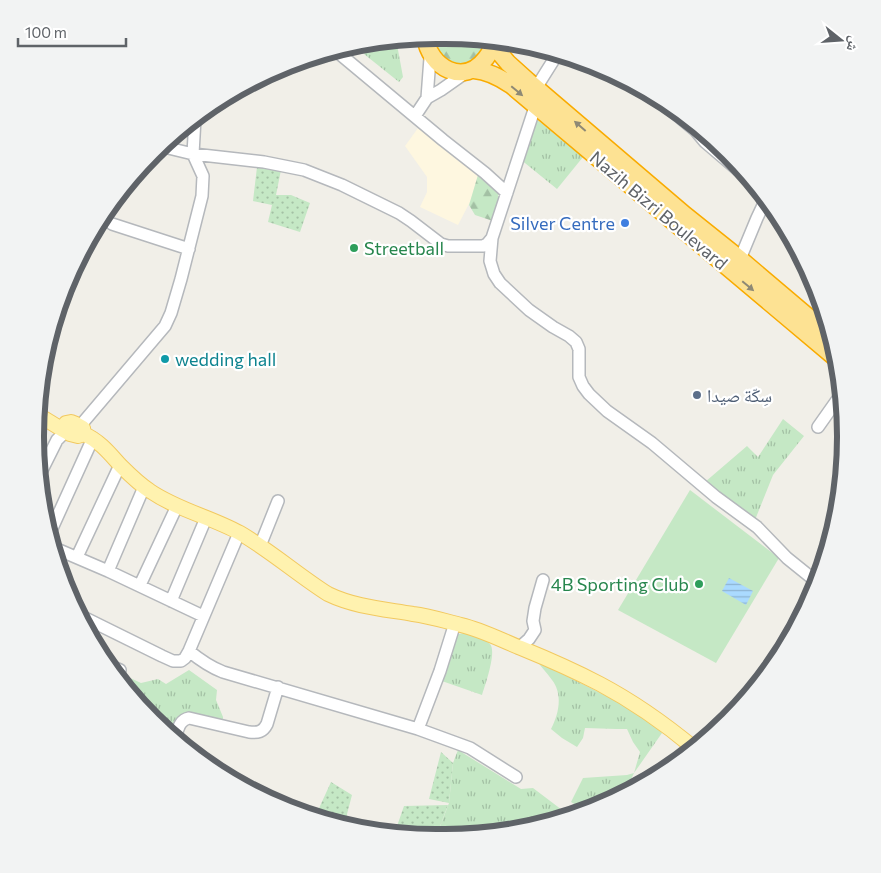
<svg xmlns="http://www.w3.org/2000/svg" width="881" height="873" font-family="Commissioner,'Noto Naskh Arabic',sans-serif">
  <defs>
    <pattern id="grass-tufts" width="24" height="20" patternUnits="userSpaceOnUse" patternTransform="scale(1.25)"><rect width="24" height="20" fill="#c5e8c5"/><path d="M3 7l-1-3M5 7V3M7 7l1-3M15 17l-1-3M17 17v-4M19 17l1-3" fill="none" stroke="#a3c0a4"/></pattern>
    <pattern id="forest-firs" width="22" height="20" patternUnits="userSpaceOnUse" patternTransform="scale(1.25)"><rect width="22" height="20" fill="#c5e8c5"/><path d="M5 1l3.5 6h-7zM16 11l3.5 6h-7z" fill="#a3c0a4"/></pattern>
    <pattern id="garden-dots" width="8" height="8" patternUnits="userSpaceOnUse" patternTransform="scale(1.25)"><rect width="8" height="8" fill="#c5e8c5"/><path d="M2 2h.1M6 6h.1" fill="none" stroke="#a3c0a4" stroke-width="1.8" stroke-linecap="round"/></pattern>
    <pattern id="water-rules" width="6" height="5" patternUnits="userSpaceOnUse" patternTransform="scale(1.25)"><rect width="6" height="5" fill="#aadaff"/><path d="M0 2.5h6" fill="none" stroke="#8eb4d2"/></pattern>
  </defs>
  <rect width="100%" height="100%" fill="#f1efe8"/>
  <!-- commercial -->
  <path fill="#fef7e0" d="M418 128 478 175 471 200 458 225 420 207 427 192V177L405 146Z"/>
  <!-- grass -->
  <path fill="url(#grass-tufts)" d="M396 39 403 77 399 82 364 54 373 41Z
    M534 117 583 157 557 189 520 159Z
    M783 419 804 436 773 475 755 520 705 482 747 446 758 457Z
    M464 633C472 635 484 638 490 644 497 652 485 685 482 695L439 680 454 635Z
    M537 661 622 704 652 723 662 733 634 773 624 794 598 807 586 811 571 802 583 778 627 775 634 773 640 752 633 742 627 729H616L585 728 583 738 577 747 562 738 551 729C559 714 563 694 552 680 547 673 542 668 537 661Z
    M111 669 141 683 158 679 166 684 189 670 217 690 216 700 223 717V723L180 718 171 730 136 694 131 695Z
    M458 750 521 789 533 788 570 816 523 830 445 838 436 837 449 803 453 763Z"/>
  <!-- forest -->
  <path fill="url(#forest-firs)" d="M434 35 483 39C484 54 478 57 467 65L446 63 436 48Z
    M478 175 498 193 499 202 493 221 475 215 469 205Z"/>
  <!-- garden -->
  <path fill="url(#garden-dots)" d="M257 167 281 170 276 195H291L310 203 300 232 268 222 272 205 253 201Z
    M441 752 453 763 449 803 429 799Z
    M331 782 352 795 347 814 348 827 315 817Z
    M448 805 436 837 402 834 403 831 396 829 404 806Z"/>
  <!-- pitch -->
  <path fill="#c5e8c5" d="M690 490 779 558 716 663 618 610Z"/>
  <!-- water -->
  <path fill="url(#water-rules)" d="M729 578 753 591 746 605 722 591Z"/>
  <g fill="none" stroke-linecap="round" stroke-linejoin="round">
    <defs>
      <path id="minor" d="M335 50 443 140 485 173 507 193
        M536 88 558 53
        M653 95 695 130 705 142 752 182
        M427 98 430 58 428 50
        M415 116 427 98 441 90 468 71
        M160 146 193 154 264 162 304 170 342 185 399 213 411 221 441 244 448 246H483L487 244 492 238 535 107
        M112 224 189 249
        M492 238 490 261 494 274 500 283 529 310 553 327 569 336 576 342 579 349V377L583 386 589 394 607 411 652 443 716 497 757 527 787 558 818 583
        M740 259 757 218 766 199
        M80 426 165 326 171 313 181 279 202 196 203 176 193 154 195 118
        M818 427 842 393
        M39 476 57 440 65 432
        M49 535 93 438
        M260 546 278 501
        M52 547 108 571 203 616
        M77 557 120 465
        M108 571 144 487
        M140 585 177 506
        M171 601 206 518
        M79 615 162 656 173 661H181L185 658 189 651 239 533
        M519 648 529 639 535 630 533 621 535 608 543 580
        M189 651C200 660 210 667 223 672L418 729 440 671 455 623
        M106 664 120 670
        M418 729 470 748 516 777
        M175 738C178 730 179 720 189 718L249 732C258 733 263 732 267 724L278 687"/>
      <path id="major" d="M37 414 63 430
        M71 422 76 424 83 428 84 434 78 436 70 434 63 430 66 423Z
        M84 434C100 441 110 454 121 466 130 475 139 484 150 491 178 510 211 517 240 533 271 551 298 575 328 594 355 607 384 609 413 614 429 616 445 621 461 625 482 630 501 640 521 648 548 659 575 671 600 684 634 702 665 724 694 748"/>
      <path id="highway" d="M425 36C429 68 464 87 486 58 490 53 493 47 493 40
        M493 45 508 63 528 81 685 215 740 259 832 337
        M474 70C488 71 499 77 511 85L839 361"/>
    </defs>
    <!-- minor casing -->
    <use href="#minor" stroke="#b5b8bc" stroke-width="14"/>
    <!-- major casing -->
    <use href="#major" stroke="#f2c960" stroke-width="16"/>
    <!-- highway casing -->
    <use href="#highway" stroke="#f9ab00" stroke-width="19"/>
    <!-- minor -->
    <use href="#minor" stroke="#fff" stroke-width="11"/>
    <!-- major -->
    <use href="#major" stroke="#fff2af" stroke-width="14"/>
    <!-- highway -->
    <use href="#highway" stroke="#fde293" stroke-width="16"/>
  </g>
  <!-- one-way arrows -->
  <defs><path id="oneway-solid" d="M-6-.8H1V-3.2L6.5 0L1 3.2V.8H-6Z" transform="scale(1.25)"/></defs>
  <g fill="#8e8975">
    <use href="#oneway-solid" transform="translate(517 91) rotate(40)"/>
    <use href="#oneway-solid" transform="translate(580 126) rotate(-139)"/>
    <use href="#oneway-solid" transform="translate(748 286) rotate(40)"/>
  </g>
  <!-- markers -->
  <circle fill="#3f7fe0" stroke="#fff" stroke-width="2" cx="625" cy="223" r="5"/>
  <g fill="#2e9e5b" stroke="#fff" stroke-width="2">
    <circle cx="354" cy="248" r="5"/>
    <circle cx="699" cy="584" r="5"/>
  </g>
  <circle fill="#0f9aa8" stroke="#fff" stroke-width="2" cx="165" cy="359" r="5"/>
  <circle fill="#5c6f8a" stroke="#fff" stroke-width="2" cx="697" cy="395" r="5"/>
  <g text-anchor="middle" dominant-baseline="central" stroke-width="4.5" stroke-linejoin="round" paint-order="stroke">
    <!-- street labels -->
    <g font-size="18" fill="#5f6368" stroke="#fff">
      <text transform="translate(659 210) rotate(40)">Nazih Bizri Boulevard</text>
    </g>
    <!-- shop labels -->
    <g font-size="18" fill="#366cbe" stroke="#fff" text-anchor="end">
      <text x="615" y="223">Silver Centre</text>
    </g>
    <!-- leisure labels -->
    <g font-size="18" fill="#27864d" stroke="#fff" text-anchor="start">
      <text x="364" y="248">Streetball</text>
      <text x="689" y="584" text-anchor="end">4B Sporting Club</text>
    </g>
    <!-- culture labels -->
    <g font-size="18" fill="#0d838f" stroke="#fff" text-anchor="start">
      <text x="175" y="359">wedding hall</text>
    </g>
    <!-- service labels -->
    <g font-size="18" fill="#4e5e75" stroke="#fff" text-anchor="start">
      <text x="707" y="395">سِكّة صيدا</text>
    </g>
  </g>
  <!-- crop -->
  <path d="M0 0H881V873H0ZM436 44H445A392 392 0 0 1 837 436V437A392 392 0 0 1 445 829H436A392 392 0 0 1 44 437V436A392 392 0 0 1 436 44Z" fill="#f2f3f3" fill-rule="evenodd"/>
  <path fill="none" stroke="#5f6368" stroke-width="6" d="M436 44H445A392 392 0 0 1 837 436V437A392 392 0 0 1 445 829H436A392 392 0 0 1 44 437V436A392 392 0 0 1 436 44Z"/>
  <!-- north arrow -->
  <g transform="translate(841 40) rotate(107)" stroke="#ffffff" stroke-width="4" paint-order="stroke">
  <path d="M0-4L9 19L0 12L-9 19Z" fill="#5f6368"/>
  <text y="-8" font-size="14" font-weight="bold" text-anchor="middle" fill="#5f6368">ش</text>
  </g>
  <!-- scale -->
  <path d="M18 38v8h108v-8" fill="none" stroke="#5f6368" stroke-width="2.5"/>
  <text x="25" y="38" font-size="15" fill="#5f6368" stroke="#ffffff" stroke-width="4" paint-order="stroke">100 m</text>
</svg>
